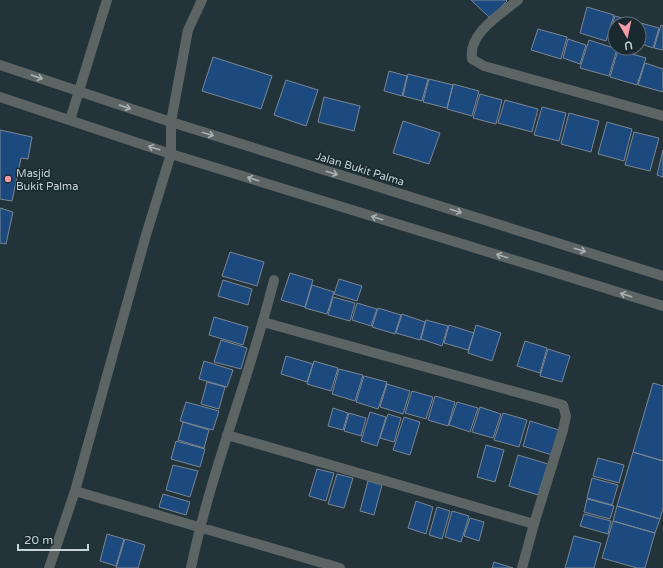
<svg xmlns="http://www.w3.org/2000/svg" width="663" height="568" font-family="'Varela Round',sans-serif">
  <rect width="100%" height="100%" fill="#223339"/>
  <!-- building -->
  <path fill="#1c4a7f" stroke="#7b8694" d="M471 0H506L507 1 490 18Z
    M587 7 614 15 606 41 580 33Z
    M615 16 636 22V24H615V39L608 37Z
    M637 22 659 28 653 48 639 43V24H637Z
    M661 25 663 26V50L654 48Z
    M538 29 567 37 561 59 531 50Z
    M568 39 586 45 580 64 563 58Z
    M589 40 617 49 609 76 580 68Z
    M618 50 646 58 637 85 610 77Z
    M213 57 272 76 261 109 202 91Z
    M645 63 663 69V92L638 85Z
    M389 71 407 76 402 96 384 91Z
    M408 74 428 79 422 101 403 96Z
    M429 79 453 85 447 108 423 102Z
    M286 80 318 90 306 126 274 115Z
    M453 84 479 91 472 116 447 109Z
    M480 94 502 100 496 124 473 118Z
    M324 97 360 106 354 131 318 122Z
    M505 100 538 109 532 132 498 123Z
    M542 107 566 113 559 141 534 135Z
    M569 113 599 121 591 152 561 144Z
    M403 121 440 133 429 164 393 153Z
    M607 122 632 129 624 161 598 154Z
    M0 130 32 137 28 159 21 158 12 201 0 199Z
    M634 132 659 138 650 171 625 165Z
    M663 150V177L657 175Z
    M0 208 13 212 6 244 0 243Z
    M230 252 264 262 257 286 222 276Z
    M290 273 313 280 305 307 281 300Z
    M339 279 362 286 357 301 334 294Z
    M223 280 252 289 248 305 218 296Z
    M312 285 334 292 327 314 305 308Z
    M333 297 355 303 350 321 328 315Z
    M357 303 377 309 371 326 352 320Z
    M378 308 401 315 395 334 372 327Z
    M402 314 425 322 420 340 396 333Z
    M214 317 248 327 243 345 209 335Z
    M426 320 448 326 442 346 421 339Z
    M449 325 474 333 468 350 444 343Z
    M476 325 501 333 492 361 468 353Z
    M221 340 247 348 241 369 214 362Z
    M525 341 547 348 540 373 517 366Z
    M548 349 570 356 562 382 540 376Z
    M286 356 313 364 307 382 281 374Z
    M204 361 233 370 227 387 199 379Z
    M314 361 338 368 331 391 307 384Z
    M339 369 363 375 355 401 332 394Z
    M364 376 387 382 378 409 356 402Z
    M207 382 225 387 219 409 201 404Z
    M653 383 663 386V461L633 452Z
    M387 384 410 391 403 414 380 407Z
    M412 391 433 397 426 419 405 413Z
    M435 396 455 402 448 426 428 420Z
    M186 402 219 411 213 430 180 421Z
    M457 402 478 408 470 432 449 425Z
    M480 407 501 414 493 438 472 432Z
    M333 408 348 413 343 430 328 426Z
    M370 412 386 417 377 446 361 441Z
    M349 413 366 418 361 436 344 431Z
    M503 413 527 420 519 447 494 440Z
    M388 414 401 418 394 442 380 438Z
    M404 417 420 422 410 455 393 450Z
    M530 421 559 430 552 455 523 446Z
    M183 422 209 430 204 448 178 440Z
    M176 441 205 449 200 467 171 459Z
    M486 445 504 450 495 482 477 477Z
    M633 452 663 461V508L660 519 617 506Z
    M518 455 548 464 538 495 509 486Z
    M598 458 624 465 619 483 593 476Z
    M173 465 198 471 190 497 166 490Z
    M317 469 334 473 326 501 309 496Z
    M337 474 353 478 344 508 328 504Z
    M592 478 618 485 612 505 587 498Z
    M368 481 382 485 374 515 360 511Z
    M163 494 190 502 186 515 159 507Z
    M587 499 614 506 610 519 584 512Z
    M416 501 433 507 426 534 408 528Z
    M617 506 660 519 655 533 613 521Z
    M437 507 450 511 442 539 429 535Z
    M452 511 469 516 461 542 445 537Z
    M584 514 611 521 608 534 580 526Z
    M470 518 484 522 479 541 464 536Z
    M613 521 655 533 645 568H637L602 558Z
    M107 534 124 539 116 566 100 561Z
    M574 536 601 543 594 568H565Z
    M125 539 145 545 138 568H116Z
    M494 562 513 568H492Z"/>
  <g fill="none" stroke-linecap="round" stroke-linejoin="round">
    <!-- minor -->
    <path stroke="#5c6564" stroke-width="10" d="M518 0C501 14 468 33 472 59L484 66 663 116
      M0 65 171 122 663 276
      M0 97 171 154 663 306
      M70 120 107 0
      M263 322 563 405 566 416 563 430 534 524 522 568
      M227 435 534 524
      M75 491 340 568
      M49 568 75 491 146 235 171 154V122L188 30 202 0
      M191 568C211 470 250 377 274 280"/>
  </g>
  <!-- one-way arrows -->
  <defs><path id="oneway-shaft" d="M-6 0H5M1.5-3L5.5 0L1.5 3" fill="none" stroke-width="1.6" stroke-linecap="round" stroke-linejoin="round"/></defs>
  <g stroke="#a8b2b4">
    <use href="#oneway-shaft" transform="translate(37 77) rotate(19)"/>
    <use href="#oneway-shaft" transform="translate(125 107) rotate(19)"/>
    <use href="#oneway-shaft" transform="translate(208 134) rotate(17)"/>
    <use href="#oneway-shaft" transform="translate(154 148) rotate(-162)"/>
    <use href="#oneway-shaft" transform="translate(332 173) rotate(17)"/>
    <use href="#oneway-shaft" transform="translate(253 179) rotate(-163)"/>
    <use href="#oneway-shaft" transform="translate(456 211) rotate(17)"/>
    <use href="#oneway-shaft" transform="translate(377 218) rotate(-163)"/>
    <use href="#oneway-shaft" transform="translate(580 250) rotate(17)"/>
    <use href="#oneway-shaft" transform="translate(502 256) rotate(-163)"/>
    <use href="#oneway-shaft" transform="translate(626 295) rotate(-163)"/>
  </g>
  <!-- markers -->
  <circle fill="#f39aa7" stroke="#19292f" stroke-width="1.5" cx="8" cy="179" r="4"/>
  <g text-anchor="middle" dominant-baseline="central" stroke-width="3" stroke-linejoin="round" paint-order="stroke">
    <!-- street labels -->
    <g font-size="11" fill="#c9d3d7" stroke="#19292f">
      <text transform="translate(360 169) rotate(17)">Jalan Bukit Palma</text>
    </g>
    <!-- poi labels -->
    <g font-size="11" fill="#c9d3d7" stroke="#19292f" text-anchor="start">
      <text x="16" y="173">Masjid<tspan x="16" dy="13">Bukit Palma</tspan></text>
    </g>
  </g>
  <!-- north arrow -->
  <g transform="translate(627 36) rotate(171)"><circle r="19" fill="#19292f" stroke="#5f6d72"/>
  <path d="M0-3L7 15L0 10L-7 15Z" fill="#f39aa7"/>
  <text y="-6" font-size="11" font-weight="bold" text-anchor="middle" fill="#c9d3d7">U</text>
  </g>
  <!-- scale -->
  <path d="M18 544v6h70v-6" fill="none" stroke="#c9d3d7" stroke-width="2"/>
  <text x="24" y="544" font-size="12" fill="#c9d3d7" stroke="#19292f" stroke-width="3" paint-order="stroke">20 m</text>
</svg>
